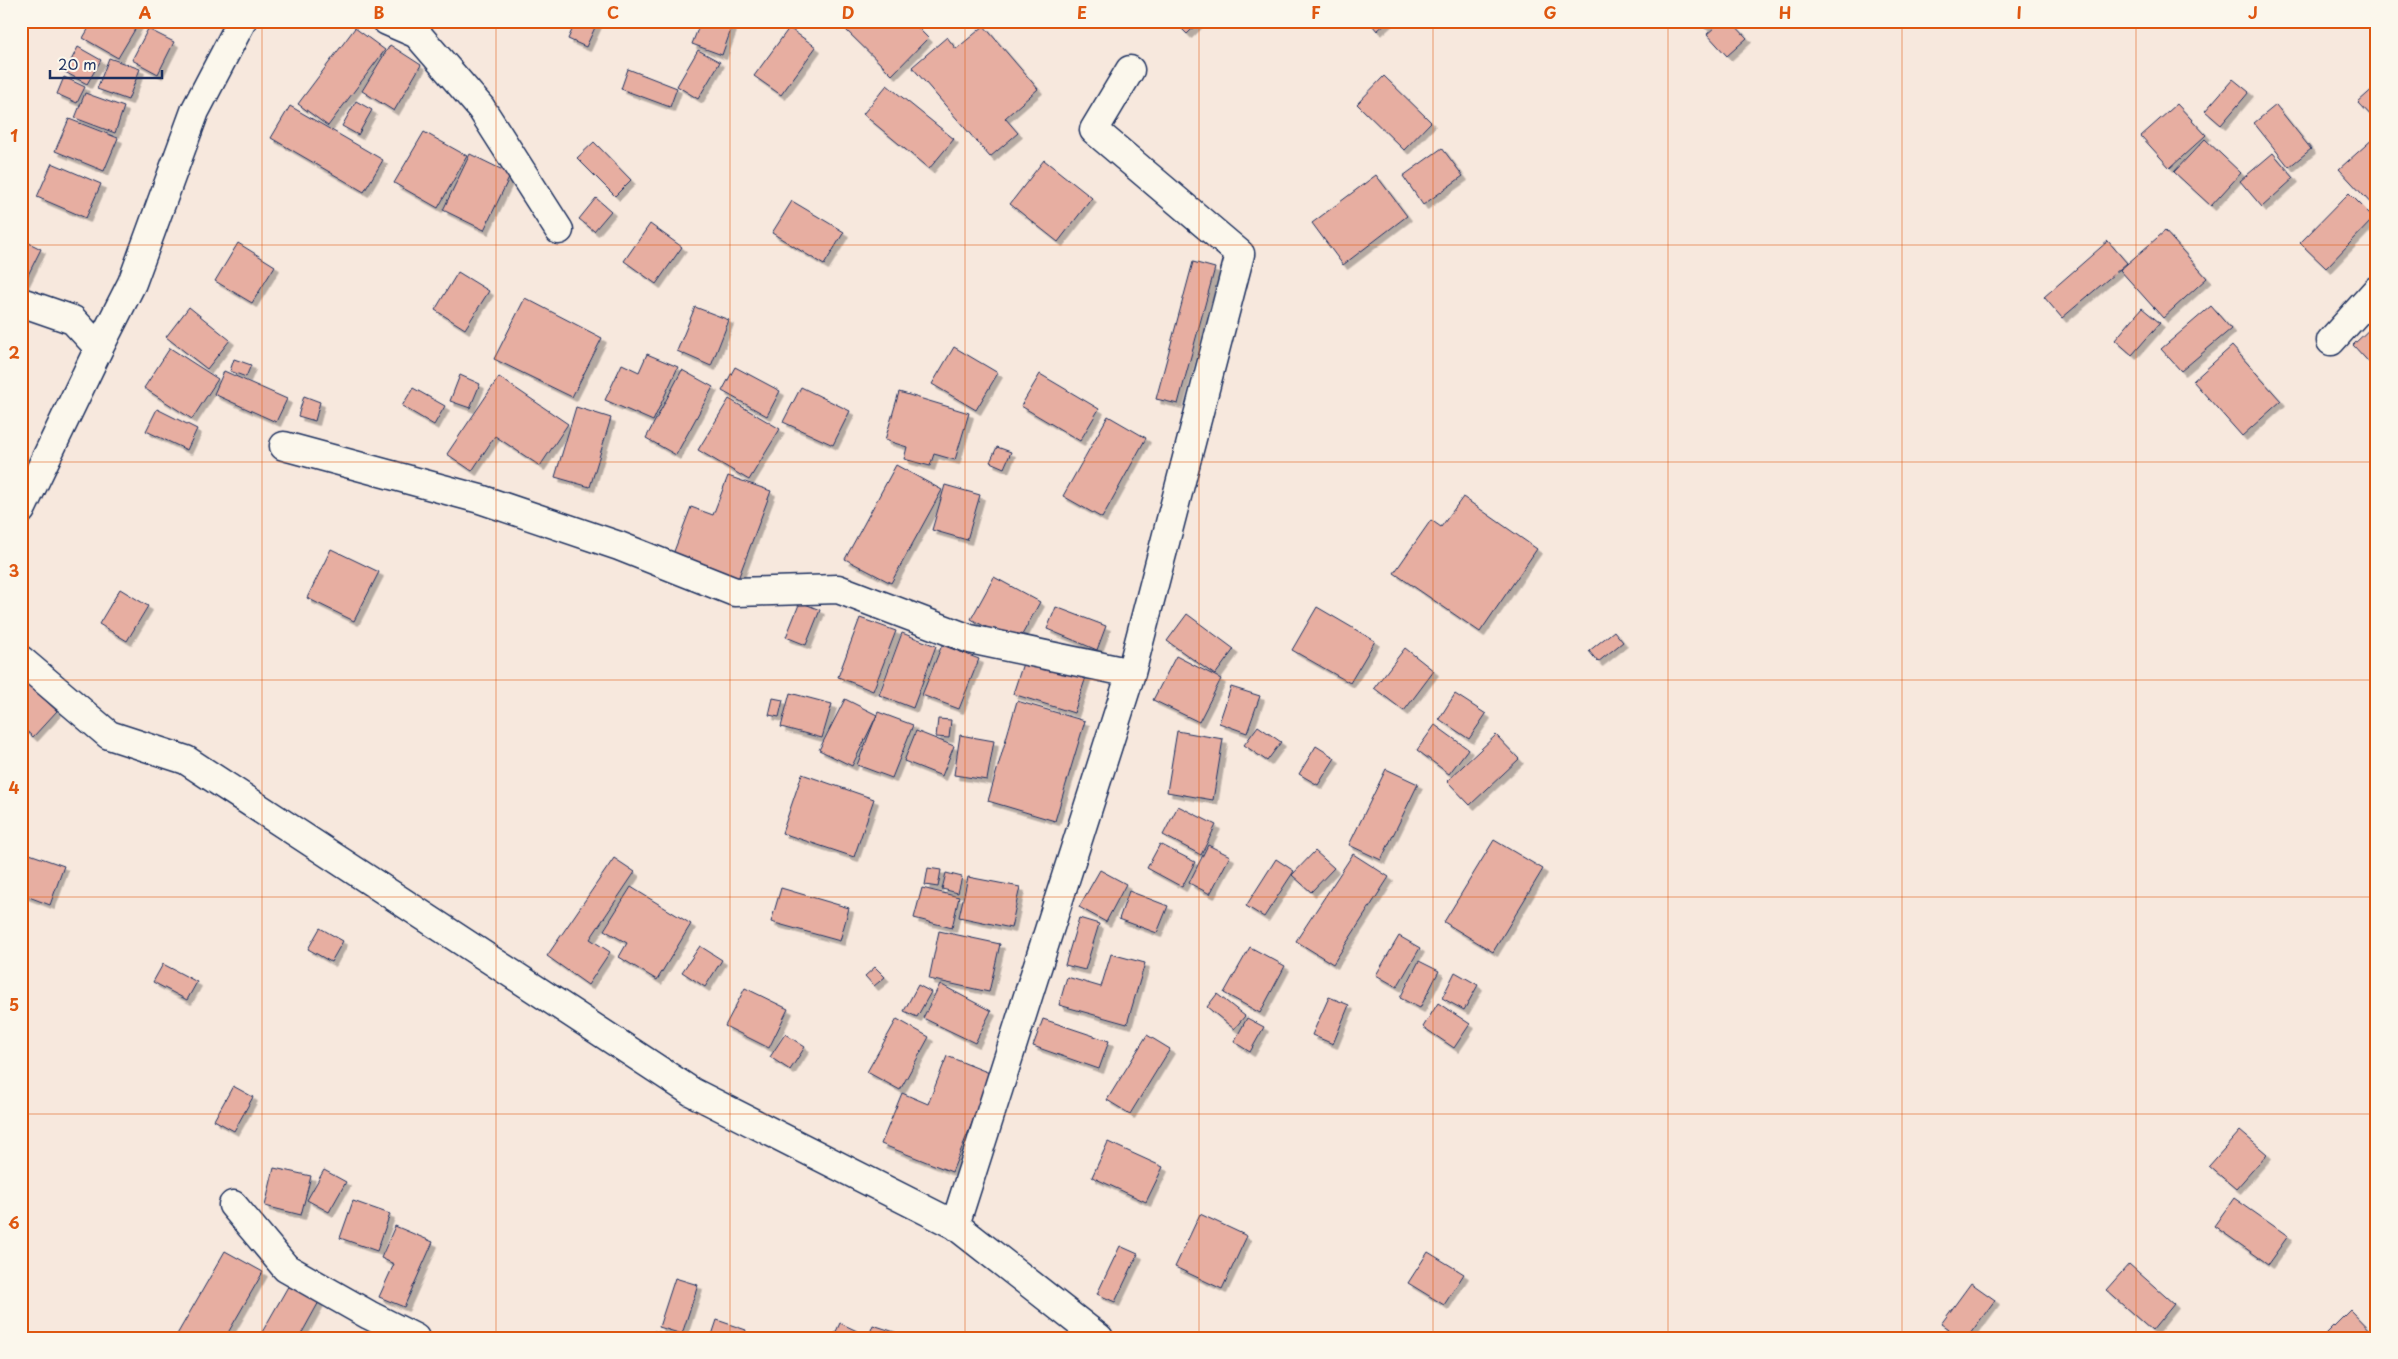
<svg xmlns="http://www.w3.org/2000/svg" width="2398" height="1359" font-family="'Playpen Sans',sans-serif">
  <defs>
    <filter id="shadow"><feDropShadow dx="4.5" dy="4.5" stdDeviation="0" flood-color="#0004"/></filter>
  </defs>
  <rect width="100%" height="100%" fill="#f7e8dd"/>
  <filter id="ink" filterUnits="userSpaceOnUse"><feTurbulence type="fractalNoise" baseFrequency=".02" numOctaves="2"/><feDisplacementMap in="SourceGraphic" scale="10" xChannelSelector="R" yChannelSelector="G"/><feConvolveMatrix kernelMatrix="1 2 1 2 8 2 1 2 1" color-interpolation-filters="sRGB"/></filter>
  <g filter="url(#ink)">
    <!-- building -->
    <path fill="#e7aea1" stroke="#1b2f5e" filter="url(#shadow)" d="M93 21H140L118 58 83 38Z
      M576 21H598L586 47 568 39Z
      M701 21H717L732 27 722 55 692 44Z
      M848 21H911L928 38 892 75 843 27Z
      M1174 21H1200L1187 34Z
      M1369 21H1388L1377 31Z
      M1700 21H1714L1706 29Z
      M1722 21H1731L1747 38 1727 56 1707 34Z
      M984 26 1038 89 1005 118 1018 133 990 157 912 67 947 37 956 49Z
      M355 28 385 50 328 126 298 104Z
      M789 28 816 47 781 95 754 76Z
      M148 29 174 42 158 74 132 60Z
      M390 45 421 65 394 111 362 91Z
      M78 47 101 60 87 84 65 72Z
      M698 50 720 62 698 99 677 86Z
      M109 58 140 69 128 100 97 89Z
      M628 69 677 88 670 107 621 89Z
      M1384 76 1431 122 1404 150 1357 104Z
      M64 77 85 87 77 103 57 94Z
      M2233 79 2249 92 2221 125 2205 111Z
      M887 85 954 139 929 169 863 114Z
      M2376 86 2377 87V122L2358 102Z
      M85 93 124 107 115 133 75 118Z
      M356 101 372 110 358 135 342 126Z
      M2177 104 2206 135 2170 168 2141 136Z
      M2276 105 2311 149 2289 167 2254 123Z
      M290 106 383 160 364 192 271 138Z
      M69 119 118 138 104 171 55 151Z
      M424 132 467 156 438 208 394 183Z
      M2375 137 2377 206 2375 208 2339 169Z
      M2205 139 2241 173 2211 206 2174 172Z
      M594 142 631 180 615 196 577 158Z
      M1442 148 1463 176 1423 205 1403 176Z
      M2273 153 2294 178 2262 207 2240 181Z
      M470 154 511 174 484 230 443 210Z
      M1044 160 1092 198 1058 242 1010 204Z
      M52 163 101 184 86 218 37 197Z
      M1376 175 1407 216 1343 265 1312 223Z
      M2349 193 2374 218 2326 268 2300 243Z
      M596 198 611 211 594 231 579 219Z
      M792 201 844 232 824 265 772 233Z
      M650 224 682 247 656 284 624 261Z
      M2165 231 2207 278 2163 318 2120 270Z
      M21 239 41 249 22 287 21 286Z
      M2108 241 2127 263 2062 318 2044 297Z
      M238 243 275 266 252 303 215 281Z
      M1193 262 1215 268 1178 404 1156 399Z
      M458 272 489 291 465 329 435 310Z
      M525 298 602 338 572 397 494 359Z
      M2211 306 2231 329 2181 371 2161 349Z
      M189 307 230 340 207 369 166 337Z
      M695 307 729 320 711 366 677 351Z
      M2142 308 2160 323 2132 355 2115 340Z
      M2377 322V371L2353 345Z
      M2232 346 2281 401 2242 436 2193 381Z
      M954 347 998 373 976 410 932 384Z
      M170 348 218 379 192 419 144 388Z
      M647 354 678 367 653 421 605 400 622 364 639 372Z
      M234 359 251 365 246 377 230 371Z
      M735 367 780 391 767 416 722 391Z
      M682 370 713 387 676 455 646 438Z
      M224 371 287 399 276 422 214 394Z
      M1040 374 1099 409 1080 441 1021 406Z
      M460 375 480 384 470 408 450 401Z
      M499 377 568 424 540 466 495 436 472 471 447 454Z
      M801 387 850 411 833 445 783 422Z
      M413 388 445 406 434 425 402 406Z
      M899 392 969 413 955 460 934 454 930 466 904 459 907 447 885 440Z
      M304 396 320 402 315 421 298 416Z
      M729 399 780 429 749 480 698 450Z
      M576 407 611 418 590 487 555 477Z
      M157 409 197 429 187 450 146 431Z
      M1108 416 1146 438 1102 518 1063 496Z
      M997 447 1011 452 1004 468 990 462Z
      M896 465 942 490 891 583 845 559Z
      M728 476 771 491 738 579 673 554 691 507 713 515Z
      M945 485 980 495 967 540 932 530Z
      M1463 497 1537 549 1480 632 1394 573 1431 520 1441 527Z
      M331 549 379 572 354 621 307 598Z
      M994 577 1040 602 1017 644 971 619Z
      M120 589 148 606 127 641 99 624Z
      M800 602 820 610 806 645 786 637Z
      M1056 607 1106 626 1097 650 1047 629Z
      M1317 607 1375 641 1350 683 1292 650Z
      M1187 614 1234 649 1215 675 1167 641Z
      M860 618 896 631 873 691 838 677Z
      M1614 631 1623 642 1598 662 1589 651Z
      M902 633 936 646 913 708 879 695Z
      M942 645 979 659 959 709 922 695Z
      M1405 648 1434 671 1404 711 1374 688Z
      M1026 654 1087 674 1074 713 1013 694Z
      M1176 656 1221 679 1199 722 1153 700Z
      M21 678 57 711 33 737 21 726Z
      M1231 687 1260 696 1247 733 1219 723Z
      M790 693 832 704 822 738 781 727Z
      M1455 694 1486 714 1469 739 1439 719Z
      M773 698 783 700 779 717 769 715Z
      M845 699 877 715 852 766 819 750Z
      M1017 701 1085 721 1055 821 988 801Z
      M878 712 913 725 892 778 857 765Z
      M938 719 951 720 949 738 936 737Z
      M1435 725 1468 749 1449 774 1417 750Z
      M1258 726 1281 742 1267 761 1244 745Z
      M916 731 954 746 942 776 904 761Z
      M1177 731 1223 739 1213 800 1167 792Z
      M960 735 994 741 987 780 954 775Z
      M1496 735 1519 759 1470 805 1447 781Z
      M1316 746 1335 758 1318 785 1299 774Z
      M1386 769 1418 784 1381 860 1349 845Z
      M802 774 874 799 854 857 782 833Z
      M1178 806 1216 825 1201 855 1163 835Z
      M1494 840 1543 869 1493 952 1444 922Z
      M1160 844 1195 862 1182 887 1147 868Z
      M1208 845 1230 856 1210 894 1189 883Z
      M21 851 64 866 50 905 21 894Z
      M1315 851 1334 868 1311 892 1292 875Z
      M1353 854 1389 877 1333 964 1296 941Z
      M614 858 635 872 590 939 610 952 588 985 547 956Z
      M1276 859 1294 871 1264 917 1246 906Z
      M928 868 941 870 938 887 925 885Z
      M1100 870 1126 884 1106 922 1079 907Z
      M946 873 962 877 958 893 942 889Z
      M968 877 1020 887 1011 928 959 917Z
      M631 887 691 924 657 980 619 957 627 943 604 930Z
      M781 888 849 908 840 941 771 922Z
      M922 888 959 897 952 928 914 918Z
      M1129 891 1168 906 1157 933 1119 919Z
      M1079 918 1099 924 1085 970 1065 965Z
      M320 928 343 941 331 962 308 949Z
      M939 931 1000 944 989 992 929 979Z
      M1399 936 1420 948 1397 987 1376 975Z
      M700 946 722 960 705 987 682 972Z
      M1250 947 1285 966 1260 1013 1224 993Z
      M1111 954 1145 963 1127 1024 1059 1005 1067 977 1101 987Z
      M1419 961 1439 971 1420 1008 1400 998Z
      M163 964 197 982 187 1000 153 982Z
      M875 967 885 977 874 986 865 976Z
      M1455 972 1478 985 1464 1010 1442 998Z
      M940 984 991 1011 975 1043 923 1018Z
      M918 985 931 992 917 1017 904 1011Z
      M745 988 788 1009 769 1048 725 1026Z
      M1217 994 1245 1016 1234 1029 1207 1007Z
      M1329 997 1349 1005 1333 1044 1312 1035Z
      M1438 1003 1470 1024 1454 1048 1423 1027Z
      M1247 1018 1264 1027 1250 1052 1234 1042Z
      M897 1019 929 1037 900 1090 867 1072Z
      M1043 1019 1109 1041 1099 1069 1033 1046Z
      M785 1034 805 1047 790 1070 770 1057Z
      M1147 1035 1170 1049 1130 1114 1107 1100Z
      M947 1056 992 1074 952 1172 881 1144 902 1093 928 1104Z
      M233 1086 253 1097 234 1131 214 1120Z
      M2240 1131 2267 1154 2236 1189 2209 1166Z
      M1108 1142 1163 1167 1146 1202 1092 1177Z
      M274 1168 311 1176 301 1215 265 1206Z
      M324 1170 346 1182 329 1212 307 1200Z
      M2234 1198 2288 1236 2268 1264 2214 1226Z
      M353 1201 390 1214 377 1251 340 1238Z
      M1200 1214 1247 1236 1222 1289 1175 1267Z
      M395 1226 433 1242 404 1307 379 1297 394 1264 381 1258Z
      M1120 1246 1138 1254 1115 1302 1097 1294Z
      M225 1251 263 1272 225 1338H175Z
      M1428 1252 1464 1274 1444 1305 1408 1283Z
      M2129 1264 2174 1304 2152 1331 2106 1290Z
      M675 1278 698 1285 682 1334 659 1327Z
      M290 1283 320 1300 299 1338H268L261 1334Z
      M1971 1283 1995 1300 1967 1338H1961L1941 1324Z
      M2350 1310 2377 1338H2322Z
      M717 1320 746 1330 744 1338H711Z
      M840 1323 857 1331 854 1338H833Z
      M873 1325 913 1338H868Z
      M654 1331 684 1337 683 1338H653Z"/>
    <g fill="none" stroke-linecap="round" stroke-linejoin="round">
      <defs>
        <path id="minor" d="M387 21 417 34 481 108 559 230
          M21 302 73 320 99 348
          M2331 341 2377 290
          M284 446 480 499 619 546 735 592 838 589 970 639 1131 673
          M21 510 99 348 132 283 195 111 242 21
          M21 660 109 735 186 760 692 1092 955 1225 1131 673 1240 254 1094 130 1130 70
          M233 1205 286 1268 369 1315 415 1338
          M955 1225 1099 1338"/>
      </defs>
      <!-- minor casing -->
      <use href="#minor" stroke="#1b2f5e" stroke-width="31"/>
      <!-- minor -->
      <use href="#minor" stroke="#fbf7ec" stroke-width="28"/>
    </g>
  </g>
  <!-- grid -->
  <path fill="none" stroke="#de5710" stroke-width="1" stroke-opacity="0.55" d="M262 21V1338M496 21V1338M730 21V1338M965 21V1338M1199 21V1338M1433 21V1338M1668 21V1338M1902 21V1338M2136 21V1338M21 245H2377M21 462H2377M21 680H2377M21 897H2377M21 1114H2377"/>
  <!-- margin -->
  <rect width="2398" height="1359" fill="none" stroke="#fbf7ec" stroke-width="55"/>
  <!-- scale -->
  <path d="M50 70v8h112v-8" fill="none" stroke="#1b2f5e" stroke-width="2.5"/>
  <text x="58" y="70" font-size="15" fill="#1b2f5e" stroke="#fbf7ec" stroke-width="4" paint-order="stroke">20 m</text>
  <rect x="28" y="28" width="2342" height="1304" fill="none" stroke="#de5710" stroke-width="2"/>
  <g font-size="16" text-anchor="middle" font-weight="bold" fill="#de5710">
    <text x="145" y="19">A</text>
    <text x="379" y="19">B</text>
    <text x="613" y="19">C</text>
    <text x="848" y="19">D</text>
    <text x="1082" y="19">E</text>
    <text x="1316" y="19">F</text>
    <text x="1550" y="19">G</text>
    <text x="1785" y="19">H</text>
    <text x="2019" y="19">I</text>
    <text x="2253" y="19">J</text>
    <text x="14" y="142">1</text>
    <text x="14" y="359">2</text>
    <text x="14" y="577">3</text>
    <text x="14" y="794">4</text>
    <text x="14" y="1011">5</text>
    <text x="14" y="1229">6</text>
  </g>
</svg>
